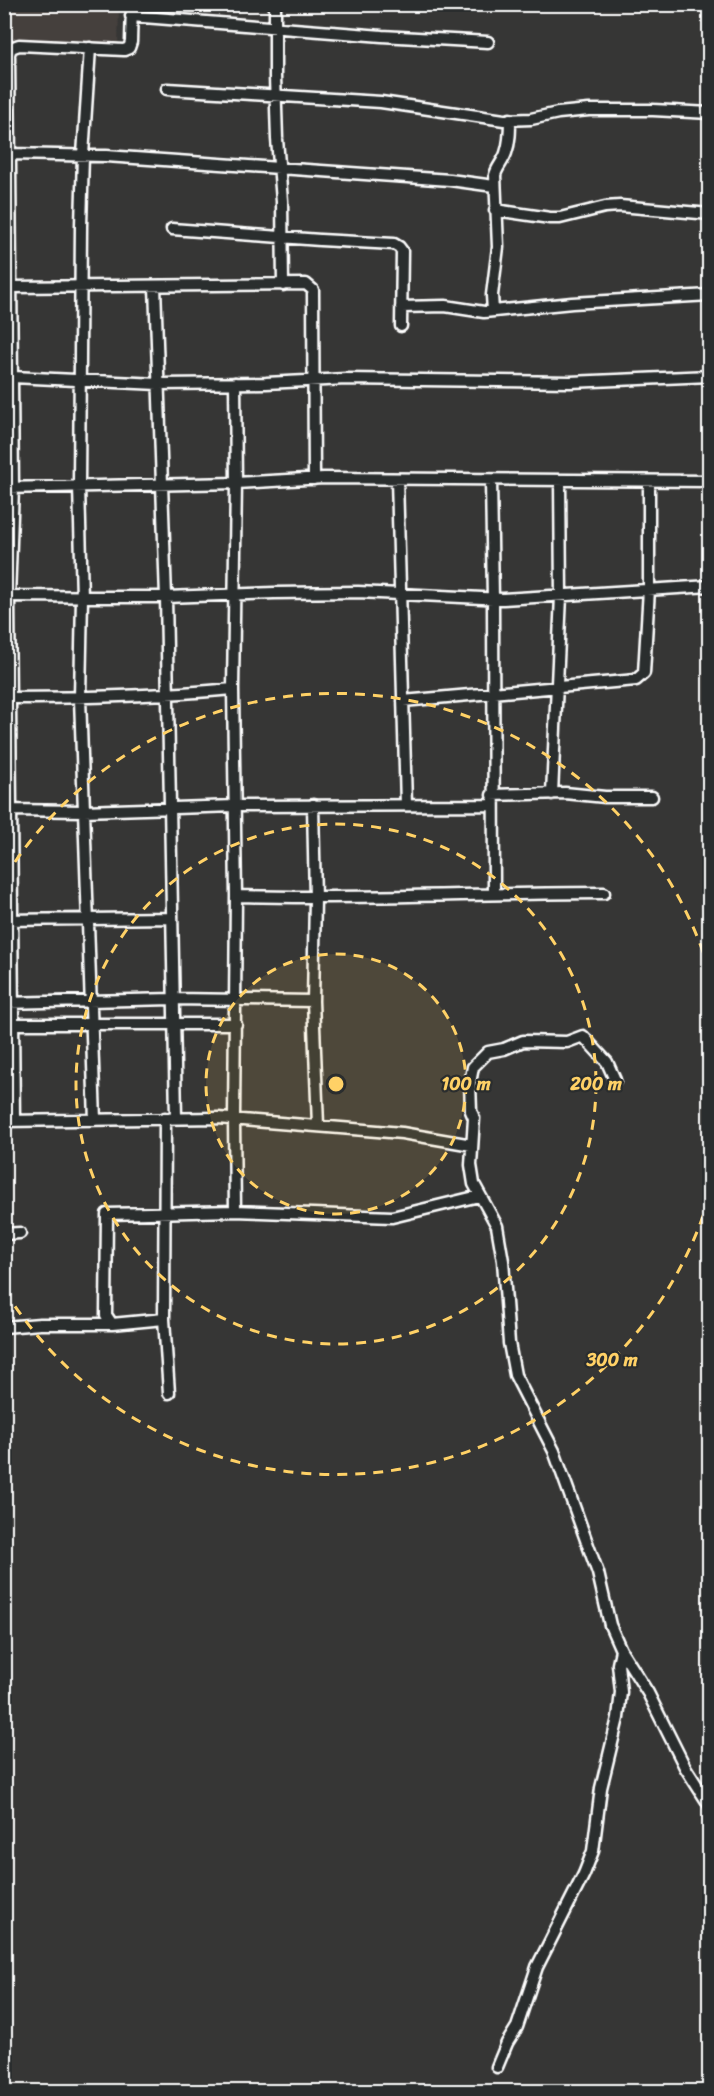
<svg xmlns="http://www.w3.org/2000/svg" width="714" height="2096" font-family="Sriracha,sans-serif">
  <rect width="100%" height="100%" fill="#363635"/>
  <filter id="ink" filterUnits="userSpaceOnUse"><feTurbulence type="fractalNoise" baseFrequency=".0167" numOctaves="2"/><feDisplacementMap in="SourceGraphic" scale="12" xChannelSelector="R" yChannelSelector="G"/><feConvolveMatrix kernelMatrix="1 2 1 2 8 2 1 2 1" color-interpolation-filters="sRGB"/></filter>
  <g filter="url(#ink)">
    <!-- built -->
    <path fill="#45403d" d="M5 5H119L118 46 5 45Z"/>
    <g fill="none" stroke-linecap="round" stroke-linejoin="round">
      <defs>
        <path id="street" d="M275 4V76L277 139 282 201 283 285
          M131 16 382 36 488 42
          M90 48 83 155 81 226 79 486 82 597 80 698 95 1120
          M167 89 381 102 504 120 531 119 558 113 589 110H653L710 113
          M10 154 106 156 450 180 494 186
          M495 210 550 218H560L605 207 620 206 710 214
          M172 229 320 240 394 244 399 247 402 251 401 326
          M155 286 166 597 176 1117
          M12 287 306 284 313 290 314 479
          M401 307 445 306 484 312 572 303 710 295
          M493 311 492 295 498 247 495 175C497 167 503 162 506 153 510 142 510 131 510 119
          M13 377 158 384 266 383 346 379 570 382 710 376
          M235 383 236 483 233 689 236 896 234 1119 235 1211
          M397 479 406 805
          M491 480 493 599 494 893
          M4 488 236 483 324 478 710 481
          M4 596 166 597 274 593 358 592 503 599 710 586
          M5 698C81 698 157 696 233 689
          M403 701 636 680 644 673 649 589V481
          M552 794 561 596 560 480
          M492 795 565 793 605 797H652
          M313 805 315 899 313 1001 318 1125
          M7 810 84 811 235 806 492 805
          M236 896C359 900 481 893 604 893
          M4 920 171 918
          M4 1003 173 999 313 1001
          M14 1024H236
          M615 1080 607 1062 583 1036 567 1042 523 1041 504 1049 488 1052 473 1067 470 1083 471 1111 474 1118 471 1165 474 1184 497 1226 503 1261 509 1343 515 1375 554 1451 598 1573 610 1625 621 1650 648 1693 685 1767 710 1806
          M165 1118 164 1319 169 1393
          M14 1120 9 597 13 488 9 54 11 48 19 45 124 50 129 48 131 42 132 4
          M4 1121 218 1118 402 1133 472 1145
          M4 1234 20 1233
          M164 1319 112 1324 106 1315 107 1214 235 1211 392 1217 479 1196
          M4 1327 40 1324H112
          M497 2067 507 2043 517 2027 537 1967 584 1874 593 1851 601 1788 618 1718 621 1692 618 1664 621 1650"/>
      </defs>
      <!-- street casing -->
      <use href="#street" stroke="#fff" stroke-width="15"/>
      <!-- street -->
      <use href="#street" stroke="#2a2d2e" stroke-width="10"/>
    </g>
  </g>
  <!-- distance rings -->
  <circle cx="336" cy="1084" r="130" fill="#ffd166" fill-opacity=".12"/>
  <g fill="none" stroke="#ffd166" stroke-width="3" stroke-dasharray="10 8">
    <circle cx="336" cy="1084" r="130"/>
    <circle cx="336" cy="1084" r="260"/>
    <path d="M709 1198A390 390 0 0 1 5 1291M5 877A390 390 0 0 1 709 970"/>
  </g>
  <circle cx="336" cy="1084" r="9" fill="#ffd166" stroke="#2a2d2e" stroke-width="3"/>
  <g font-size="18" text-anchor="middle" font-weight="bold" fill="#ffd166" stroke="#2a2d2e" stroke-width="4.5" stroke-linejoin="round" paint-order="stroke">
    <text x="466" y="1090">100 m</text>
    <text x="596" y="1090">200 m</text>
    <text x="612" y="1366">300 m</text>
  </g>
  <!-- margin -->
  <rect width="714" height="2096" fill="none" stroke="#2a2d2e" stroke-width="24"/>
  <rect x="12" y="12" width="690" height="2072" fill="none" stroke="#fff" stroke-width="2" filter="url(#ink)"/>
</svg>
